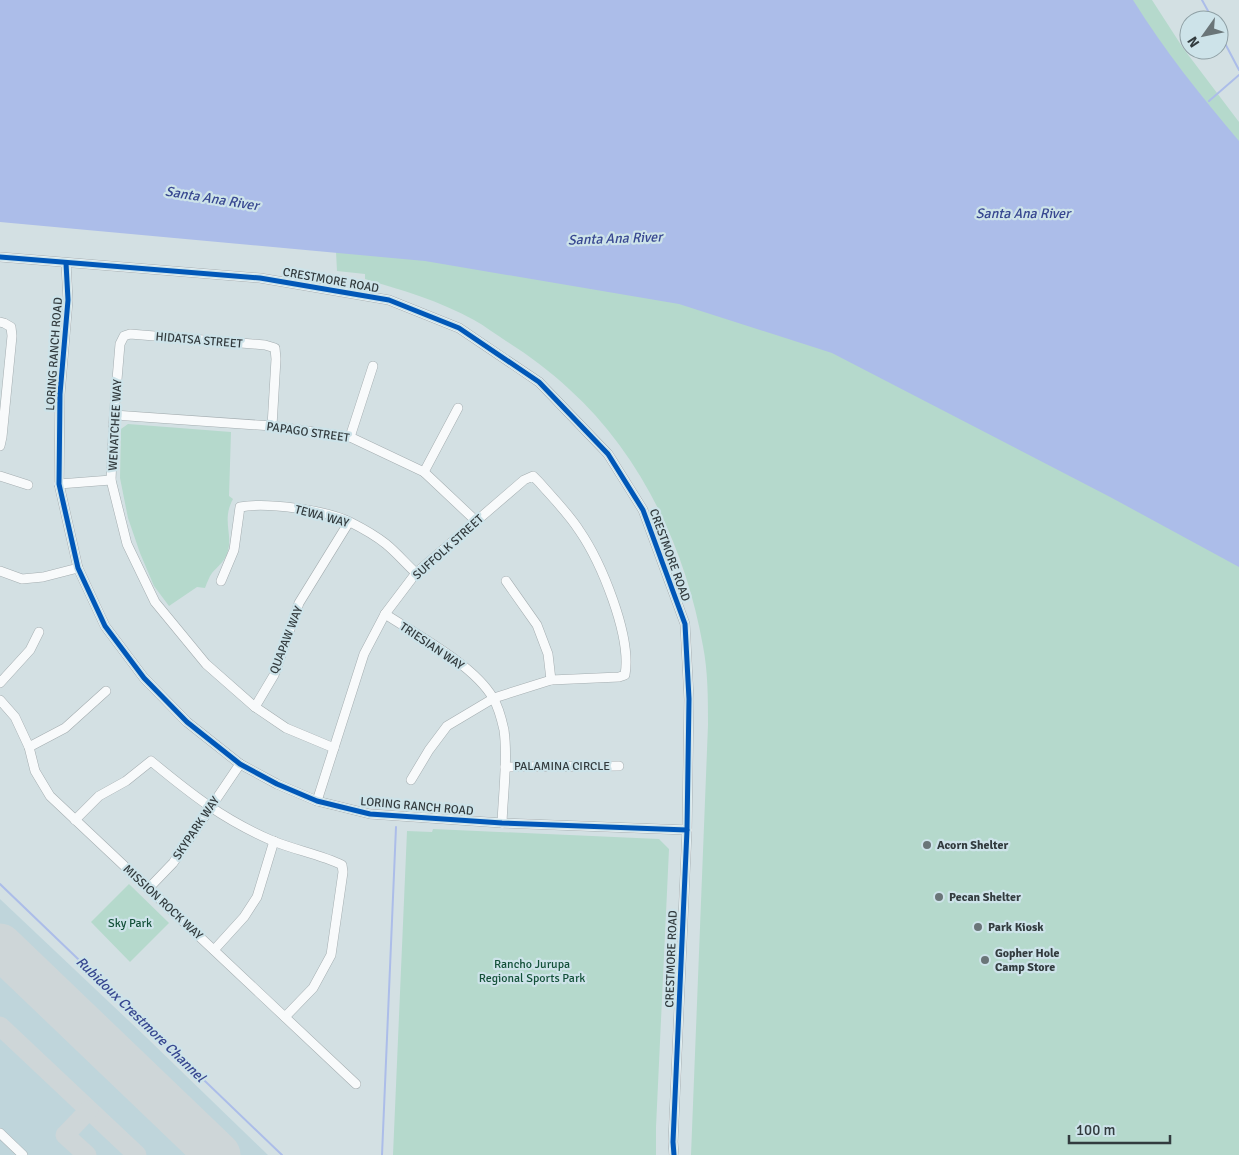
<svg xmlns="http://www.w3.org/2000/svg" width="1239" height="1155" font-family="Signika,sans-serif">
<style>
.built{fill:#bfd5db}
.green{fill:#b5d9cc}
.water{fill:#acbde9}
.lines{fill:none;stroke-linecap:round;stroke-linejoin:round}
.stream{stroke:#acbde9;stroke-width:2}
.taxiway{stroke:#ced6d8;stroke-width:19}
.runway{stroke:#ced6d8;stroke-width:45}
.minor-casing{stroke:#a4adb0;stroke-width:10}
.minor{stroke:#f8fafb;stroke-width:9}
.cycleway-casing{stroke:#cde3e9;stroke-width:8}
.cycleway{stroke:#0057b8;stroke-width:5}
.poi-dot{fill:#6a7578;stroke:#cde3e9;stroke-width:2}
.labels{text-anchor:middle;stroke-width:4.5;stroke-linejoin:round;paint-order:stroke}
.street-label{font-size:12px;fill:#323b3e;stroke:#cde3e9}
.poi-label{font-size:12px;font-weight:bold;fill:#323b3e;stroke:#cde3e9;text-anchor:start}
.park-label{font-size:12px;fill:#135039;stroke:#cde3e9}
.water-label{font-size:14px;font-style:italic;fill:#374790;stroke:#cde3e9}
</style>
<rect width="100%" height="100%" fill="#d3e0e3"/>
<polygon class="built" points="0,899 146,1037 268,1155 0,1155"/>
<g class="green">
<path d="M323 0H1152L1183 48 1239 122V1155H691L708 725C708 698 708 672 703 646 686 550 642 455 569 389 550 371 528 355 506 341 495 334 485 326 474 320 440 301 402 290 365 279V274L337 271Z"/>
<path d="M128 424 231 432 229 496 233 499C221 521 234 535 227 554 224 562 217 567 212 573 209 577 207 583 205 588L197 587 169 606 154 586 140 553 128 518 120 478 121 429Z"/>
<polygon points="433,829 659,839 669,849 656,1127 656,1155 393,1155 407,831 432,832"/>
<polygon points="129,884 169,923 130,962 91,922"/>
</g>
<path class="water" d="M0 0H1133C1164 50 1201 96 1239 141V567L1112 498 832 353 679 304 425 261 0 222Z"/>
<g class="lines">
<g class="stream">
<polyline points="1202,0 1213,20"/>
<polyline points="1219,32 1239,70"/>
<polyline points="1209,101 1239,75"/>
<polyline points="0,884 282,1155"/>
<polyline points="382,1155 396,827"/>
</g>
<g class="taxiway">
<polyline points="0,1026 137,1155"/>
<polyline points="87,1155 65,1135 89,1110"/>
</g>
<polyline class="runway" points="0,946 218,1155"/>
<defs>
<g id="minor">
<polyline points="0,257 260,278 389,300 459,328 539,382 608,454 643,510 685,624 689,699 687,830 673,1142 674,1155"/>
<polyline points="66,263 68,300 60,394 59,484 78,568 105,626 144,678 187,722 240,764 277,784 317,801 370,814 502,823 687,830"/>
<polyline points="0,322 4,323 11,327 12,336 2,437 0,446"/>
<polyline points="114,415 272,426 350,437 424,472 476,521"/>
<polyline points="272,426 276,359 275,348 265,345 130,334 124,336 120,344 114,415 111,480 127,544 155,602 206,664 255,707 286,728 334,748"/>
<polyline points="350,437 373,366"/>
<polyline points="424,472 458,408"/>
<polyline points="0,476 28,485"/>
<polyline points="59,484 111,480"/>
<polyline points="0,571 22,579 43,577 78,568"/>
<path d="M221 581 234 550 240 507C267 502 325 510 350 522 362 528 376 536 386 544 397 553 406 564 416 573"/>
<polyline points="506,581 537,625 548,654 551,680"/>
<path d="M385 614C417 635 474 665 493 698 498 706 502 721 504 730 508 758 503 795 502 823"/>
<polyline points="0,683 30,650 39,632"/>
<polyline points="0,700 15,717 29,747 35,771 50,796 356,1084"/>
<polyline points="255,707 274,675 299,603 349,522"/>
<polyline points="29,747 65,728 106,691"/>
<polyline points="505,767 619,766"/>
<path d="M317 801 364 654 385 614 416 573 524 480 533 476 539 482C552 497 568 513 579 530 601 562 632 636 625 675L619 677 551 680 494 698 447 726 429 750 411 780"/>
<path d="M75 820 99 796 126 781 151 761C192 795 224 820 273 841 295 850 322 855 342 865L343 872 331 955 313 988 285 1017"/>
<polyline points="148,889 173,863 240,764"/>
<polyline points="214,950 244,917 257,897 274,841"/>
<polyline points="0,1133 23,1155"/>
</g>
</defs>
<use href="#minor" class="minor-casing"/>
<use href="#minor" class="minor"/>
<defs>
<g id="cycleway">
<polyline points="0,257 260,278 389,300 459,328 539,382 608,454 643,510 685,624 689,699 687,830 673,1142 674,1155"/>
<polyline points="66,263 68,300 60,394 59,484 78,568 105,626 144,678 187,722 240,764 277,784 317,801 370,814 502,823 687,830"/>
</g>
</defs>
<use href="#cycleway" class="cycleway-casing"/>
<use href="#cycleway" class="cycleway"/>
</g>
<g class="poi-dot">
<circle cx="927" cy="845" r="5"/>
<circle cx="939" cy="897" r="5"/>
<circle cx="978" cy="927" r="5"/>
<circle cx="985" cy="960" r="5"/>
</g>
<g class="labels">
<g class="street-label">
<text transform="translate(331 280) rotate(10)" y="4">CRESTMORE ROAD</text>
<text transform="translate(199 340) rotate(5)" y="4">HIDATSA STREET</text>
<text transform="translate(54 354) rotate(-86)" y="4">LORING RANCH ROAD</text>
<text transform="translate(115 425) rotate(-87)" y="4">WENATCHEE WAY</text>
<text transform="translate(308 432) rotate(8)" y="4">PAPAGO STREET</text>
<text transform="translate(322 516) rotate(15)" y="4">TEWA WAY</text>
<text transform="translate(448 547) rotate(-42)" y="4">SUFFOLK STREET</text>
<text transform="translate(670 555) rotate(70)" y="4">CRESTMORE ROAD</text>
<text transform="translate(286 640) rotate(-69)" y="4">QUAPAW WAY</text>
<text transform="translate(432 646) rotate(34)" y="4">TRIESIAN WAY</text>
<text x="562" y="770">PALAMINA CIRCLE</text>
<text transform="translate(417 806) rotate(5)" y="4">LORING RANCH ROAD</text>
<text transform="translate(196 828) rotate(-56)" y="4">SKYPARK WAY</text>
<text transform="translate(163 902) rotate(43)" y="4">MISSION ROCK WAY</text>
<text transform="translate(671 959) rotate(-88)" y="4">CRESTMORE ROAD</text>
</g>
<g class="poi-label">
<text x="937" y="849">Acorn Shelter</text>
<text x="949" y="901">Pecan Shelter</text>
<text x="988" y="931">Park Kiosk</text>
<text x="995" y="957">Gopher Hole<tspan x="995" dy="14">Camp Store</tspan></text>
</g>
<g class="park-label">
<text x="130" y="927">Sky Park</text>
<text x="532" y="968">Rancho Jurupa<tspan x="532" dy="14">Regional Sports Park</tspan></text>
</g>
<g class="water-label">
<text transform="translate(212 198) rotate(9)" y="5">Santa Ana River</text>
<text x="1023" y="218">Santa Ana River</text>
<text transform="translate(615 238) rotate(-2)" y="5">Santa Ana River</text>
<text transform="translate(141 1019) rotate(44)" y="5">Rubidoux Crestmore Channel</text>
</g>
</g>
<g transform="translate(1204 35) rotate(237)"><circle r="24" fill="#cde3e9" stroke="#8fa0a5"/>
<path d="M0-4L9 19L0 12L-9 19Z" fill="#6a7578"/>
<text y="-8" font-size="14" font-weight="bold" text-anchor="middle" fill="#323b3e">N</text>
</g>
<path d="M1069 1135v8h101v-8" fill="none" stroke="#323b3e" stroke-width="2.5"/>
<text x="1076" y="1135" font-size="15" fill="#323b3e" stroke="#cde3e9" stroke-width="4" paint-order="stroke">100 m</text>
</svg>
